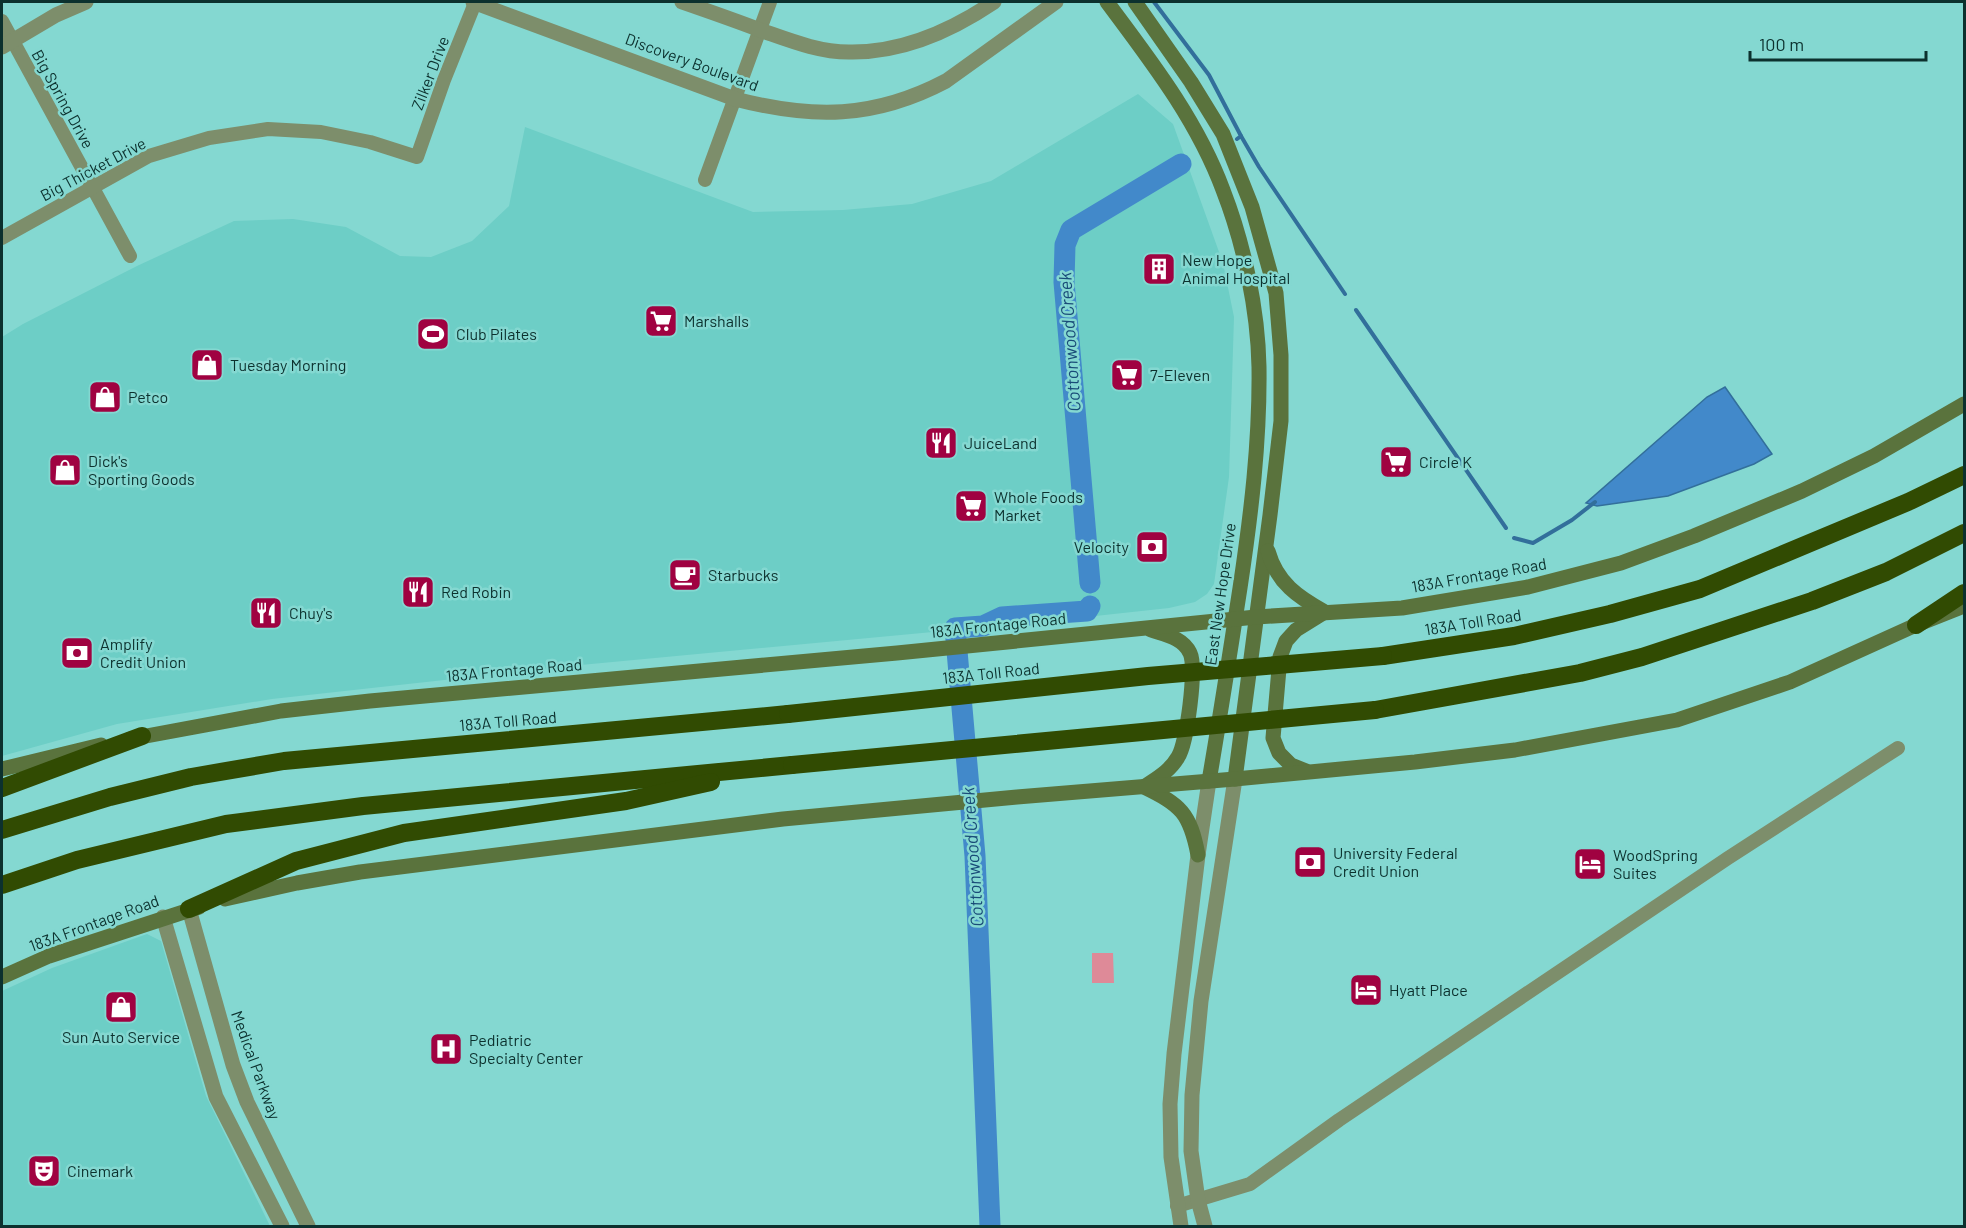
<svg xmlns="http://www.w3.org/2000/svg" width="1966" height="1228" font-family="Barlow,sans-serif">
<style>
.built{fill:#6dcec6}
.green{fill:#de8a98}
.water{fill:#4289ca;stroke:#326f9b;stroke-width:1.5}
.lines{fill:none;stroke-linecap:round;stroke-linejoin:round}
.stream{stroke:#326f9b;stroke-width:4}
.river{stroke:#4289ca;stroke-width:21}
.minor{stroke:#7d8e6b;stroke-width:14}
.tertiary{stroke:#7d8e6b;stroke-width:15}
.secondary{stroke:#5a733d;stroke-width:15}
.motorway{stroke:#314b02;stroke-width:18}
.motorway-bridge{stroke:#314b02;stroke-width:18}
.labels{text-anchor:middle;stroke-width:5;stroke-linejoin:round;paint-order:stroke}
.street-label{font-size:16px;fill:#0c312e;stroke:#84d8d1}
.poi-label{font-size:16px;fill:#0c312e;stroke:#84d8d1;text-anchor:start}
.water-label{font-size:18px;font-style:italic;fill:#194b78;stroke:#84d8d1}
</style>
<rect width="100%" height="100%" fill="#84d8d1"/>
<g class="built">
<polygon points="1138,94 1173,124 1223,263 1234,317 1229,477 1214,584 1207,594 1195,602 1169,608 1040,622 570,666 272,699 117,724 2,756 2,337 23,324 137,266 234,221 293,219 346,227 400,256 431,257 472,241 509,206 525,127 753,212 843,210 912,204 991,181"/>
<polygon points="147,934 161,941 206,1096 270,1226 2,1226 2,991 52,968"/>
</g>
<polygon class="green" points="1092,953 1113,953 1114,983 1092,983"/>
<polygon class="water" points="1725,387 1772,454 1754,464 1668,496 1597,506 1586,503 1707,397"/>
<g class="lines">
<g class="stream">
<polyline points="1154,2 1209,75 1241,136 1237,139"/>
<polyline points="1241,136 1259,167 1345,294"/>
<polyline points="1356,310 1506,528"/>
<polyline points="1514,538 1533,543 1572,520 1595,502"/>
</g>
<g class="river">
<polyline points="1090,583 1064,282 1065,245 1071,230 1181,164"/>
<polyline points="990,1226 975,856 955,628 983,626 1002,617 1087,611 1090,606"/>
</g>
<g class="minor">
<polyline points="2,21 130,256"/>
<polyline points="705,180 770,2"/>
<polyline points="2,238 149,156 209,138 268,129 321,132 370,142 417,157 444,80 475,3"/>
<polyline points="1177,1206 1250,1184 1339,1120 1728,858 1898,748"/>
</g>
<g class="tertiary">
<path d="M473 2 735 99C812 119 874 119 946 81L1056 2"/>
<path d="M682 2C708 11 734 20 760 30 789 40 818 52 849 52 901 53 951 31 994 2"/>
<polyline points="2,47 56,15 86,2"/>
<polyline points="189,909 233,1065 247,1102 308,1226"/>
<polyline points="163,917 216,1097 282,1226"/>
<polyline points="1181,1226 1171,1157 1170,1104 1174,1054 1198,855 1209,781"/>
<polyline points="1205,1226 1198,1200 1191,1151 1192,1095 1201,1001 1235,779"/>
</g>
<g class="secondary">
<path d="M1107 2C1151 61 1197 120 1223 190 1244 244 1258 310 1259 367 1260 441 1251 515 1240 588 1230 653 1220 717 1209 781"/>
<polyline points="1135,2 1191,82 1223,134 1252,207 1276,293 1281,355 1281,421 1270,515 1235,779"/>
<path d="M1268 551C1277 583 1298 597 1325 612L1296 630 1286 641 1280 657 1273 738 1279 753 1291 765 1306 771"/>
<path d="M1151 630C1166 635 1183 638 1190 653 1197 667 1187 743 1178 757 1170 771 1157 778 1144 787 1181 805 1190 813 1198 855"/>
<polyline points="130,739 281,711 370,701 897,653 1256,617 1402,608 1528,587 1621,563 1694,536 1802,491 1874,456 1964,404"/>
<polyline points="2,769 101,745"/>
<polyline points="225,899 297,883 360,872 783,819 1017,797 1235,779 1415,762 1515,750 1677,720 1790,682 1916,625 1964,606"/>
<polyline points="2,977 49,956 199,907"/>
</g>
<g class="motorway">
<polyline points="1916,625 1964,593"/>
<polyline points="1383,656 1514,636 1610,614 1700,589 1908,502 1964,475"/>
<polyline points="1375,710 1580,673 1642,657 1812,601 1886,572 1964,533"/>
<polyline points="2,788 142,736"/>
<polyline points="2,830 110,797 191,777 284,761 788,714"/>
<polyline points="2,885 77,860 226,824 363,806 792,765"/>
<polyline points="189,909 296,861 404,833 626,801 711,782"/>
</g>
<g class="motorway-bridge">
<polyline points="788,714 1148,676 1383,656"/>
<polyline points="792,765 1375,710"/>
</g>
</g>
<defs>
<symbol id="building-square" viewBox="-11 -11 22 22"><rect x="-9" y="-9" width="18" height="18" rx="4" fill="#a00241" stroke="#84d8d1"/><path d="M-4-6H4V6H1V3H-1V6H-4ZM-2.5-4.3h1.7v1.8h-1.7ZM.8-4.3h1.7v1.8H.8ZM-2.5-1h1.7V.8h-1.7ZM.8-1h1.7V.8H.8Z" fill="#fff"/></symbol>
<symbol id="supermarket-square" viewBox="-11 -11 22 22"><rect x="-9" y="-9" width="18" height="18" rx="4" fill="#a00241" stroke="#84d8d1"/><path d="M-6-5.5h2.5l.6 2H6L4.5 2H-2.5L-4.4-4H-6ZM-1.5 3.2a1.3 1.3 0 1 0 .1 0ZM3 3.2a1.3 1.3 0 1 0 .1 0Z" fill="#fff"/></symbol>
<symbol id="stadium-square" viewBox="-11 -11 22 22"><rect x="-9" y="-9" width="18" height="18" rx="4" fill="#a00241" stroke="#84d8d1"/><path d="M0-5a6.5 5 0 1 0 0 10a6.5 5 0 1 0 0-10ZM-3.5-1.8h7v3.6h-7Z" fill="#fff"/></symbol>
<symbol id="shop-square" viewBox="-11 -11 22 22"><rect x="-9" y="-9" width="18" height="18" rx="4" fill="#a00241" stroke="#84d8d1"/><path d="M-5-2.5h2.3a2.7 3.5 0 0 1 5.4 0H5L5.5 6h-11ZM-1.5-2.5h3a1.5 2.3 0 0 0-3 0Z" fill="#fff"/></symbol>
<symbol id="restaurant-square" viewBox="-11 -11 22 22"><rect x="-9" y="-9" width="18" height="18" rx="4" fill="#a00241" stroke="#84d8d1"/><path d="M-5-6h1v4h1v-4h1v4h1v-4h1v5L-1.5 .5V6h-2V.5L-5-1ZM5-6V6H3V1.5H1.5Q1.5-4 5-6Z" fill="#fff"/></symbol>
<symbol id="bank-square" viewBox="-11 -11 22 22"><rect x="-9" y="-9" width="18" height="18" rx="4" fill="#a00241" stroke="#84d8d1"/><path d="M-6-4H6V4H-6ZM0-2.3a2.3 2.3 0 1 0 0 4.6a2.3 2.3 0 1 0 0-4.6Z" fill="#fff"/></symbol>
<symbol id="cafe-square" viewBox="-11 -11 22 22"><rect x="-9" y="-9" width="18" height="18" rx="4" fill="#a00241" stroke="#84d8d1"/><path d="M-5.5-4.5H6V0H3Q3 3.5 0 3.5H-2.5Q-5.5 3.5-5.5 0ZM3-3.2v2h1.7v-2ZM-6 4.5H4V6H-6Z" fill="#fff"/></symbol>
<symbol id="hotel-square" viewBox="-11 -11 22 22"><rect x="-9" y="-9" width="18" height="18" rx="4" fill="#a00241" stroke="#84d8d1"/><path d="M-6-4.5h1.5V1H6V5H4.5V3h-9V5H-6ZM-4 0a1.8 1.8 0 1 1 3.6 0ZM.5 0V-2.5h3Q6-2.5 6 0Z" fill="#fff"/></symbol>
<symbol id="hospital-square" viewBox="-11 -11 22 22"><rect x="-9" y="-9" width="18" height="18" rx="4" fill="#a00241" stroke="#84d8d1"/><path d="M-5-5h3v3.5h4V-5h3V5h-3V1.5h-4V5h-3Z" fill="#fff"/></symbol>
<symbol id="theatre-square" viewBox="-11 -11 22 22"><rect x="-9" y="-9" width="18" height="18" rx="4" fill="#a00241" stroke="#84d8d1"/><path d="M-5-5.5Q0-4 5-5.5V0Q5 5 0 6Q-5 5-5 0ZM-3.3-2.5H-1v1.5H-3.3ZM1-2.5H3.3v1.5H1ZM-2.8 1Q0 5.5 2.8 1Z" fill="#fff"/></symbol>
</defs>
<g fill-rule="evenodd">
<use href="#building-square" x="1140" y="250" width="38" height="38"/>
<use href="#supermarket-square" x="642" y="302" width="38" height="38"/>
<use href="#stadium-square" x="414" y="315" width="38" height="38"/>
<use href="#shop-square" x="188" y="346" width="38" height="38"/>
<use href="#supermarket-square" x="1108" y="356" width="38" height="38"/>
<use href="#shop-square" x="86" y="378" width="38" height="38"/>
<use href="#restaurant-square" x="922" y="424" width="38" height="38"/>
<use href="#supermarket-square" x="1377" y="443" width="38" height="38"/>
<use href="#shop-square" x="46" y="451" width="38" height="38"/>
<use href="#supermarket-square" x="952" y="487" width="38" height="38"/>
<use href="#bank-square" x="1133" y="528" width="38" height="38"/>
<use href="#cafe-square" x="666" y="556" width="38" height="38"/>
<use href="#restaurant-square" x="399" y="573" width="38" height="38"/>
<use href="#restaurant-square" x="247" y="594" width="38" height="38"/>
<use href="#bank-square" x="58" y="634" width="38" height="38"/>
<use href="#bank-square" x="1291" y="843" width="38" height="38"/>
<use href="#hotel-square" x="1571" y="845" width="38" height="38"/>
<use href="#hotel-square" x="1347" y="971" width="38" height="38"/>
<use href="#shop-square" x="102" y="988" width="38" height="38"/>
<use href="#hospital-square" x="427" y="1030" width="38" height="38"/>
<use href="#theatre-square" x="25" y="1152" width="38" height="38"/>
</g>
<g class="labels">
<g class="street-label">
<text transform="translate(692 62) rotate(20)" y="6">Discovery Boulevard</text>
<text transform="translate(430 73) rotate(-69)" y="6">Zilker Drive</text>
<text transform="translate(63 99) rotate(61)" y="6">Big Spring Drive</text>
<text transform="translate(93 169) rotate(-28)" y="6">Big Thicket Drive</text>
<text transform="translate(1479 575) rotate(-10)" y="6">183A Frontage Road</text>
<text transform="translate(1220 594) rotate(-82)" y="6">East New Hope Drive</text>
<text transform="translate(1473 622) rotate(-9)" y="6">183A Toll Road</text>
<text transform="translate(998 625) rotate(-6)" y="6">183A Frontage Road</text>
<text transform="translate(514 670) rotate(-5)" y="6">183A Frontage Road</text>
<text transform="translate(991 673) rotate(-6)" y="6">183A Toll Road</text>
<text transform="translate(508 721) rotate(-5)" y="6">183A Toll Road</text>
<text transform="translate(94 923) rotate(-20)" y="6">183A Frontage Road</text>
<text transform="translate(256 1065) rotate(70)" y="6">Medical Parkway</text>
</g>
<g class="poi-label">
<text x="1182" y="266">New Hope<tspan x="1182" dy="18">Animal Hospital</tspan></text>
<text x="684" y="327">Marshalls</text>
<text x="456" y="340">Club Pilates</text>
<text x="230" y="371">Tuesday Morning</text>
<text x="1150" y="381">7-Eleven</text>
<text x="128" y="403">Petco</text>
<text x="964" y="449">JuiceLand</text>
<text x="88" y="467">Dick's<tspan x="88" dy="18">Sporting Goods</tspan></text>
<text x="1419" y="468">Circle K</text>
<text x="994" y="503">Whole Foods<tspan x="994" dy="18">Market</tspan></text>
<text x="1129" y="553" text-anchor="end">Velocity</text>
<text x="708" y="581">Starbucks</text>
<text x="441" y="598">Red Robin</text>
<text x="289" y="619">Chuy's</text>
<text x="100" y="650">Amplify<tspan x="100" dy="18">Credit Union</tspan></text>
<text x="1333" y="859">University Federal<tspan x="1333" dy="18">Credit Union</tspan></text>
<text x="1613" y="861">WoodSpring<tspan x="1613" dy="18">Suites</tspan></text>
<text x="1389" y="996">Hyatt Place</text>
<text x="121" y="1043" text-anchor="middle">Sun Auto Service</text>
<text x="469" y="1046">Pediatric<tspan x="469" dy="18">Specialty Center</tspan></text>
<text x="67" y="1177">Cinemark</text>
</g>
<g class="water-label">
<text transform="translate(1070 342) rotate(-94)" y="6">Cottonwood Creek</text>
<text transform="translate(973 857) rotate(-94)" y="6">Cottonwood Creek</text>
</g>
</g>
<rect width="1966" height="1228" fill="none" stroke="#0c312e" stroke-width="6"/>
<path d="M1750 51v9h176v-9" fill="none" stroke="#0c312e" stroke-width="3"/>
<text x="1759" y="51" font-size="18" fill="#0c312e" stroke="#84d8d1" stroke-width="4.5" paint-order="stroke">100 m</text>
</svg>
